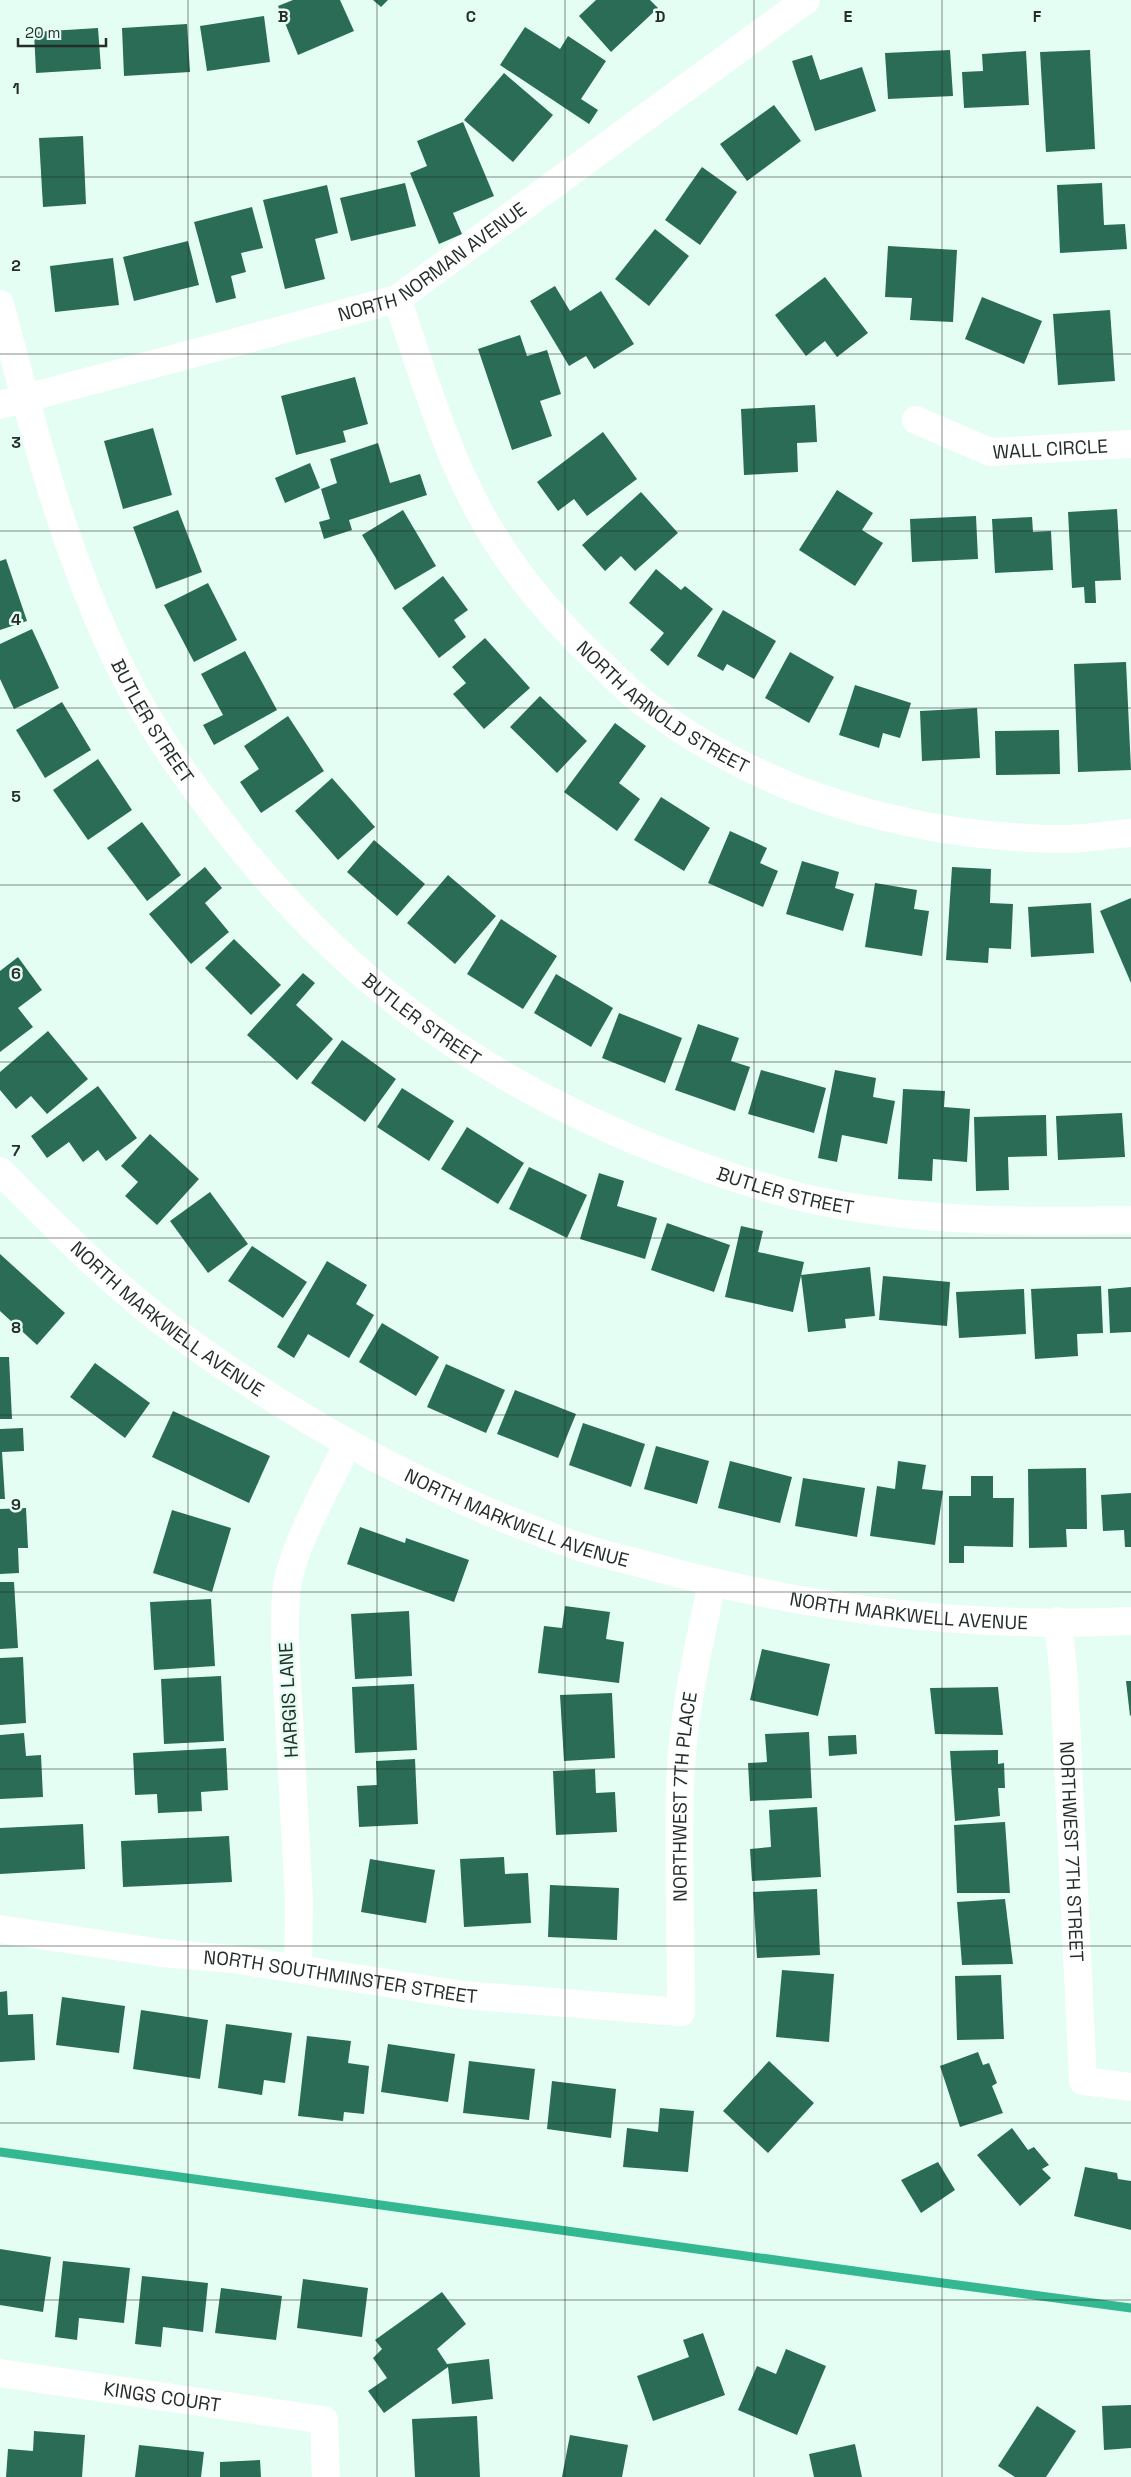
<svg xmlns="http://www.w3.org/2000/svg" width="1131" height="2477" font-family="'Space Grotesk',sans-serif">
<style>
.lines{fill:none;stroke-linecap:round;stroke-linejoin:round}
.stream{stroke:#34b891;stroke-width:9}
.building{fill:#2a6c56}
.street{stroke:#fff;stroke-width:28}
.grid{fill:none;stroke:#252e2a;stroke-width:1;stroke-opacity:0.55}
.labels{text-anchor:middle;stroke-width:5;stroke-linejoin:round;paint-order:stroke}
.street-label{font-size:19px;fill:#252e2a;stroke:#e5fef3}
.grid-label{font-size:16px;text-anchor:middle;font-weight:bold;fill:#252e2a;stroke:#e5fef3;stroke-width:5;stroke-linejoin:round;paint-order:stroke}
</style>
<rect width="100%" height="100%" fill="#e5fef3"/>
<g class="lines">
<polyline class="stream" points="0,2152 890,2276 1131,2308"/>
</g>
<g class="building">
<polygon points="293,0 340,0 354,31 298,55 278,6"/>
<polygon points="373,0 388,0 381,7"/>
<polygon points="596,0 650,0 658,8 611,52 579,16"/>
<polygon points="264,16 270,62 207,71 200,26"/>
<polygon points="187,24 190,72 124,76 122,28"/>
<polygon points="525,27 560,49 568,36 606,61 581,99 598,110 589,124 500,65"/>
<polygon points="98,28 101,69 36,73 34,32"/>
<polygon points="950,50 953,96 888,99 885,53"/>
<polygon points="1090,50 1095,149 1046,152 1040,52"/>
<polygon points="1026,51 1029,105 964,108 962,72 983,71 982,54"/>
<polygon points="812,55 820,80 862,67 876,111 815,131 792,61"/>
<polygon points="504,73 553,115 513,162 464,120"/>
<polygon points="774,105 801,141 747,181 720,144"/>
<polygon points="463,122 494,196 453,213 462,234 439,244 410,173 427,166 417,141"/>
<polygon points="83,136 86,204 43,207 39,138"/>
<polygon points="702,167 737,192 700,245 665,220"/>
<polygon points="405,183 416,226 351,241 340,198"/>
<polygon points="1102,183 1104,225 1125,224 1127,249 1060,253 1057,185"/>
<polygon points="327,185 338,233 315,239 325,279 285,289 263,200"/>
<polygon points="252,207 263,248 241,253 246,272 231,276 236,298 216,303 194,222"/>
<polygon points="655,229 689,256 649,306 615,279"/>
<polygon points="188,241 199,285 134,301 123,257"/>
<polygon points="888,246 957,250 953,322 910,320 912,298 885,297"/>
<polygon points="113,258 119,305 55,312 50,266"/>
<polygon points="825,277 868,333 837,357 825,341 806,356 775,315"/>
<polygon points="555,286 570,311 601,291 634,344 594,369 586,356 569,366 530,301"/>
<polygon points="982,297 1042,321 1024,364 965,339"/>
<polygon points="1110,310 1115,381 1058,385 1053,314"/>
<polygon points="520,335 527,356 547,350 561,394 540,401 552,436 512,450 478,349"/>
<polygon points="355,377 368,424 343,431 346,442 296,455 281,396"/>
<polygon points="815,405 817,442 797,443 798,472 744,475 741,409"/>
<polygon points="153,428 172,495 123,509 104,441"/>
<polygon points="603,432 637,479 587,516 574,499 558,511 537,482"/>
<polygon points="378,443 390,483 420,474 427,495 349,520 352,530 324,539 319,522 330,519 321,489 337,483 330,459"/>
<polygon points="310,463 320,488 285,503 275,478"/>
<polygon points="837,490 873,513 862,530 883,543 855,586 799,550"/>
<polygon points="641,492 678,533 635,571 621,556 605,571 582,545"/>
<polygon points="1117,509 1121,580 1095,581 1096,603 1085,603 1084,587 1072,588 1068,512"/>
<polygon points="178,510 202,572 156,589 133,527"/>
<polygon points="403,510 436,566 395,590 362,535"/>
<polygon points="976,516 978,559 912,562 910,519"/>
<polygon points="1032,517 1033,532 1051,531 1053,570 995,573 992,519"/>
<polygon points="6,559 27,621 0,630 0,561"/>
<polygon points="656,569 681,590 685,586 713,609 668,666 650,650 664,633 629,603"/>
<polygon points="443,576 468,610 454,620 466,637 439,658 402,608"/>
<polygon points="208,583 237,640 194,662 164,605"/>
<polygon points="723,610 776,641 754,679 727,664 723,671 697,656"/>
<polygon points="32,629 59,688 14,709 0,679 0,644"/>
<polygon points="485,638 530,688 484,729 453,694 466,683 452,667"/>
<polygon points="245,651 277,710 214,745 203,725 223,715 201,674"/>
<polygon points="790,652 834,677 809,723 765,698"/>
<polygon points="1126,662 1131,770 1078,772 1074,664"/>
<polygon points="855,685 911,703 900,738 883,733 879,748 839,735"/>
<polygon points="540,696 587,741 557,773 510,727"/>
<polygon points="62,702 91,750 45,778 16,730"/>
<polygon points="977,708 980,758 922,761 920,711"/>
<polygon points="288,716 324,771 261,813 240,782 259,769 244,746"/>
<polygon points="615,723 646,746 619,783 640,799 617,831 564,792"/>
<polygon points="1059,730 1060,774 996,775 995,731"/>
<polygon points="98,759 132,810 88,840 53,790"/>
<polygon points="332,778 375,827 338,860 295,811"/>
<polygon points="661,797 710,828 684,871 634,840"/>
<polygon points="142,822 181,875 147,901 107,848"/>
<polygon points="730,831 767,848 760,863 778,871 763,907 708,883"/>
<polygon points="374,840 425,884 397,916 347,872"/>
<polygon points="802,861 839,872 835,888 854,894 843,931 786,914"/>
<polygon points="205,867 222,888 205,903 229,932 191,964 149,914"/>
<polygon points="952,867 991,869 990,903 1013,904 1011,949 989,948 988,963 946,960"/>
<polygon points="448,875 496,916 455,964 407,923"/>
<polygon points="875,883 917,890 914,909 929,911 922,956 865,947"/>
<polygon points="1131,898 1131,983 1100,911"/>
<polygon points="1091,903 1094,953 1031,957 1028,907"/>
<polygon points="501,919 557,956 523,1009 467,974"/>
<polygon points="234,939 281,985 251,1015 205,968"/>
<polygon points="18,957 42,990 18,1008 33,1027 0,1052 0,971"/>
<polygon points="303,973 315,983 296,1005 333,1039 297,1080 247,1035"/>
<polygon points="556,974 613,1008 591,1047 534,1013"/>
<polygon points="619,1013 682,1038 665,1083 602,1058"/>
<polygon points="698,1024 739,1038 731,1061 750,1067 735,1111 675,1090"/>
<polygon points="48,1031 88,1079 47,1114 31,1096 16,1109 0,1090 0,1072"/>
<polygon points="342,1040 396,1079 365,1122 311,1083"/>
<polygon points="761,1070 826,1088 814,1133 748,1114"/>
<polygon points="835,1070 876,1078 873,1097 895,1101 887,1144 842,1135 837,1162 818,1158"/>
<polygon points="98,1086 137,1138 106,1161 98,1150 83,1162 69,1142 47,1158 31,1136"/>
<polygon points="402,1088 454,1121 429,1161 377,1127"/>
<polygon points="903,1089 945,1091 944,1107 970,1109 967,1162 933,1159 932,1181 898,1179"/>
<polygon points="1122,1113 1125,1157 1058,1160 1056,1116"/>
<polygon points="1046,1115 1047,1156 1008,1157 1009,1190 976,1191 974,1117"/>
<polygon points="467,1127 524,1163 498,1204 441,1169"/>
<polygon points="150,1134 199,1179 157,1225 125,1196 138,1182 121,1166"/>
<polygon points="529,1167 587,1195 567,1238 509,1209"/>
<polygon points="599,1173 624,1181 617,1206 657,1218 645,1259 580,1239"/>
<polygon points="210,1192 248,1244 208,1273 170,1221"/>
<polygon points="667,1223 730,1245 714,1292 651,1270"/>
<polygon points="741,1226 763,1231 758,1252 804,1262 793,1312 725,1297"/>
<polygon points="252,1246 307,1282 283,1318 228,1281"/>
<polygon points="0,1254 65,1313 37,1345 0,1311"/>
<polygon points="327,1261 367,1285 356,1304 374,1315 349,1358 308,1334 294,1358 277,1347"/>
<polygon points="870,1267 875,1316 845,1319 846,1328 808,1332 801,1275"/>
<polygon points="883,1276 950,1282 947,1326 879,1320"/>
<polygon points="1101,1286 1103,1333 1077,1334 1078,1356 1035,1359 1031,1289"/>
<polygon points="1131,1287 1131,1332 1110,1333 1108,1289"/>
<polygon points="1024,1289 1026,1334 959,1338 956,1292"/>
<polygon points="382,1323 439,1357 416,1396 359,1362"/>
<polygon points="0,1357 9,1357 12,1419 0,1419"/>
<polygon points="95,1363 150,1403 125,1438 70,1397"/>
<polygon points="446,1364 505,1390 486,1433 427,1407"/>
<polygon points="515,1390 576,1414 558,1458 497,1434"/>
<polygon points="173,1411 270,1456 249,1503 152,1457"/>
<polygon points="583,1423 645,1444 631,1487 569,1465"/>
<polygon points="23,1428 24,1451 2,1452 5,1499 0,1499 0,1429"/>
<polygon points="656,1446 709,1461 697,1504 644,1489"/>
<polygon points="730,1461 792,1477 780,1523 718,1508"/>
<polygon points="898,1461 926,1465 922,1489 943,1491 935,1545 870,1536 877,1486 895,1489"/>
<polygon points="1086,1468 1087,1529 1066,1529 1067,1547 1029,1548 1028,1469"/>
<polygon points="971,1476 993,1476 993,1498 1014,1498 1013,1547 964,1546 964,1563 949,1563 949,1496 971,1496"/>
<polygon points="803,1478 865,1488 857,1537 795,1526"/>
<polygon points="1131,1493 1131,1547 1125,1547 1124,1530 1103,1531 1101,1495"/>
<polygon points="26,1508 28,1548 18,1548 19,1573 0,1574 0,1509"/>
<polygon points="172,1510 231,1528 212,1592 153,1573"/>
<polygon points="360,1527 405,1543 406,1538 469,1560 454,1602 347,1564"/>
<polygon points="0,1582 14,1582 18,1648 0,1649"/>
<polygon points="211,1599 215,1666 154,1670 150,1602"/>
<polygon points="565,1606 610,1612 606,1639 624,1642 619,1683 538,1673 544,1626 562,1628"/>
<polygon points="409,1611 412,1676 355,1679 351,1614"/>
<polygon points="762,1649 830,1664 818,1716 750,1700"/>
<polygon points="23,1657 26,1723 0,1725 0,1658"/>
<polygon points="221,1676 224,1741 164,1744 161,1679"/>
<polygon points="1126,1681 1131,1681 1131,1715 1130,1716"/>
<polygon points="414,1684 417,1750 355,1753 352,1687"/>
<polygon points="998,1687 1003,1735 935,1734 930,1688"/>
<polygon points="612,1693 615,1758 564,1761 560,1695"/>
<polygon points="809,1732 812,1798 750,1801 748,1763 767,1762 765,1734"/>
<polygon points="24,1733 26,1756 41,1755 43,1797 0,1799 0,1735"/>
<polygon points="856,1735 857,1754 829,1756 828,1736"/>
<polygon points="226,1748 228,1790 201,1792 202,1811 158,1813 157,1794 135,1795 133,1753"/>
<polygon points="998,1750 998,1764 1004,1763 1005,1788 998,1788 1000,1816 955,1821 950,1751"/>
<polygon points="415,1759 418,1824 359,1827 357,1786 377,1785 376,1761"/>
<polygon points="595,1769 596,1793 615,1792 617,1832 556,1835 553,1771"/>
<polygon points="817,1807 821,1877 752,1881 750,1849 771,1847 769,1810"/>
<polygon points="1005,1822 1010,1893 957,1893 954,1825"/>
<polygon points="83,1824 85,1869 0,1874 0,1828"/>
<polygon points="229,1836 232,1882 123,1887 121,1841"/>
<polygon points="504,1857 505,1874 528,1873 531,1923 464,1927 460,1859"/>
<polygon points="370,1859 435,1870 426,1923 361,1912"/>
<polygon points="550,1885 619,1888 617,1940 548,1937"/>
<polygon points="817,1889 820,1955 757,1958 753,1892"/>
<polygon points="1005,1899 1013,1964 962,1965 957,1902"/>
<polygon points="782,1970 834,1974 829,2042 776,2037"/>
<polygon points="1001,1975 1004,2039 957,2040 955,1976"/>
<polygon points="7,1991 8,2015 33,2014 35,2060 0,2062 0,1992"/>
<polygon points="62,1997 125,2006 119,2053 56,2045"/>
<polygon points="141,2010 208,2020 200,2079 133,2069"/>
<polygon points="226,2024 292,2033 285,2083 264,2080 262,2095 218,2088"/>
<polygon points="307,2036 351,2041 348,2063 369,2066 364,2114 344,2112 343,2121 298,2116"/>
<polygon points="388,2044 455,2054 448,2102 381,2092"/>
<polygon points="978,2052 983,2065 989,2063 997,2083 992,2086 1003,2113 960,2127 940,2066"/>
<polygon points="469,2061 535,2069 529,2120 463,2113"/>
<polygon points="769,2061 814,2103 768,2153 723,2111"/>
<polygon points="552,2081 616,2089 611,2138 547,2129"/>
<polygon points="660,2108 694,2111 688,2172 623,2167 627,2128 658,2132"/>
<polygon points="1012,2128 1028,2150 1034,2147 1049,2165 1042,2169 1051,2178 1020,2206 977,2155"/>
<polygon points="938,2162 955,2190 921,2213 901,2180"/>
<polygon points="1085,2167 1117,2173 1118,2179 1131,2181 1131,2230 1074,2216"/>
<polygon points="0,2249 51,2257 43,2312 0,2305"/>
<polygon points="63,2261 130,2268 124,2323 79,2318 77,2340 55,2337"/>
<polygon points="142,2276 208,2283 203,2332 163,2327 161,2347 135,2344"/>
<polygon points="303,2279 368,2288 362,2337 297,2328"/>
<polygon points="221,2288 282,2296 276,2340 215,2333"/>
<polygon points="442,2292 466,2324 437,2349 447,2364 489,2359 493,2399 452,2404 448,2367 384,2413 368,2391 387,2378 373,2358 382,2349 375,2340"/>
<polygon points="703,2333 725,2395 653,2421 637,2376 689,2357 683,2340"/>
<polygon points="786,2349 826,2366 797,2435 738,2410 757,2366 776,2374"/>
<polygon points="1131,2405 1131,2448 1104,2450 1102,2406"/>
<polygon points="1037,2406 1076,2431 1046,2477 1015,2477 998,2466"/>
<polygon points="477,2416 480,2477 415,2477 412,2419"/>
<polygon points="34,2431 85,2435 82,2477 6,2477 8,2449 33,2451"/>
<polygon points="570,2435 628,2445 622,2477 562,2477"/>
<polygon points="855,2444 862,2477 814,2477 809,2454"/>
<polygon points="139,2445 204,2452 201,2477 135,2477"/>
<polygon points="260,2460 261,2477 220,2477 220,2462"/>
</g>
<g class="lines">
<g class="street">
<path id="s1" d="M397 299C424 376 446 456 488 527 518 578 556 622 599 662 613 675 625 688 640 700 759 793 906 836 1056 839 1081 840 1106 835 1131 833"/>
<path id="s2" d="M0 304C35 436 68 570 133 692 159 739 190 783 223 825 346 985 491 1087 679 1158 724 1175 771 1191 818 1201 921 1222 1026 1222 1131 1220"/>
<path id="s3" d="M0 405 397 299 806 0"/>
<path id="s4" d="M916 420 990 452 1131 444"/>
<path id="s5" d="M0 1171C56 1227 112 1285 177 1333 298 1422 434 1496 577 1546 600 1554 625 1559 650 1566 805 1609 970 1629 1131 1621"/>
<path id="s6" d="M1058 1621 1064 1678 1083 2081 1131 2087"/>
<path id="s7" d="M0 1929 162 1953 233 1959 463 1995 681 2012C681 1936 678 1860 680 1785 682 1717 698 1649 712 1583"/>
<path d="M298 1969 299 1901 285 1645C285 1621 284 1596 290 1572 303 1527 328 1485 348 1443"/>
<path id="s8" d="M0 2373 324 2420 326 2477"/>
</g>
</g>
<path class="grid" d="M188 0V2477M377 0V2477M565 0V2477M754 0V2477M942 0V2477M0 177H1131M0 354H1131M0 531H1131M0 708H1131M0 885H1131M0 1062H1131M0 1238H1131M0 1415H1131M0 1592H1131M0 1769H1131M0 1946H1131M0 2123H1131M0 2300H1131"/>
<g class="labels">
<g class="street-label">
<text dy="7" stroke="none"><textPath href="#s3" startOffset="459">NORTH NORMAN AVENUE</textPath></text>
<text dy="7" stroke="none"><textPath href="#s4" startOffset="141">WALL CIRCLE</textPath></text>
<text dy="7" stroke="none"><textPath href="#s1" startOffset="500">NORTH ARNOLD STREET</textPath></text>
<text dy="7" stroke="none"><textPath href="#s2" startOffset="446">BUTLER STREET</textPath></text>
<text dy="7" stroke="none"><textPath href="#s2" startOffset="851">BUTLER STREET</textPath></text>
<text dy="7" stroke="none"><textPath href="#s2" startOffset="1256">BUTLER STREET</textPath></text>
<text dy="7" stroke="none"><textPath href="#s5" startOffset="224">NORTH MARKWELL AVENUE</textPath></text>
<text dy="7" stroke="none"><textPath href="#s5" startOffset="629">NORTH MARKWELL AVENUE</textPath></text>
<text dy="7" stroke="none"><textPath href="#s5" startOffset="1034">NORTH MARKWELL AVENUE</textPath></text>
<text transform="translate(288 1700) rotate(-93)" y="7">HARGIS LANE</text>
<text dy="7" stroke="none"><textPath href="#s7" startOffset="902">NORTHWEST 7TH PLACE</textPath></text>
<text dy="7" stroke="none"><textPath href="#s6" startOffset="231">NORTHWEST 7TH STREET</textPath></text>
<text dy="7" stroke="none"><textPath href="#s7" startOffset="344">NORTH SOUTHMINSTER STREET</textPath></text>
<text dy="7" stroke="none"><textPath href="#s8" startOffset="164">KINGS COURT</textPath></text>
</g>
</g>
<g class="grid-label">
<text x="283" y="22">B</text>
<text x="471" y="22">C</text>
<text x="660" y="22">D</text>
<text x="848" y="22">E</text>
<text x="1037" y="22">F</text>
<text x="16" y="94">1</text>
<text x="16" y="271">2</text>
<text x="16" y="448">3</text>
<text x="16" y="625">4</text>
<text x="16" y="802">5</text>
<text x="16" y="979">6</text>
<text x="16" y="1156">7</text>
<text x="16" y="1333">8</text>
<text x="16" y="1510">9</text>
</g>
<path d="M18 38v8h88v-8" fill="none" stroke="#252e2a" stroke-width="2.5"/>
<text x="25" y="38" font-size="15" fill="#252e2a" stroke="#e5fef3" stroke-width="4" paint-order="stroke">20 m</text>
</svg>
